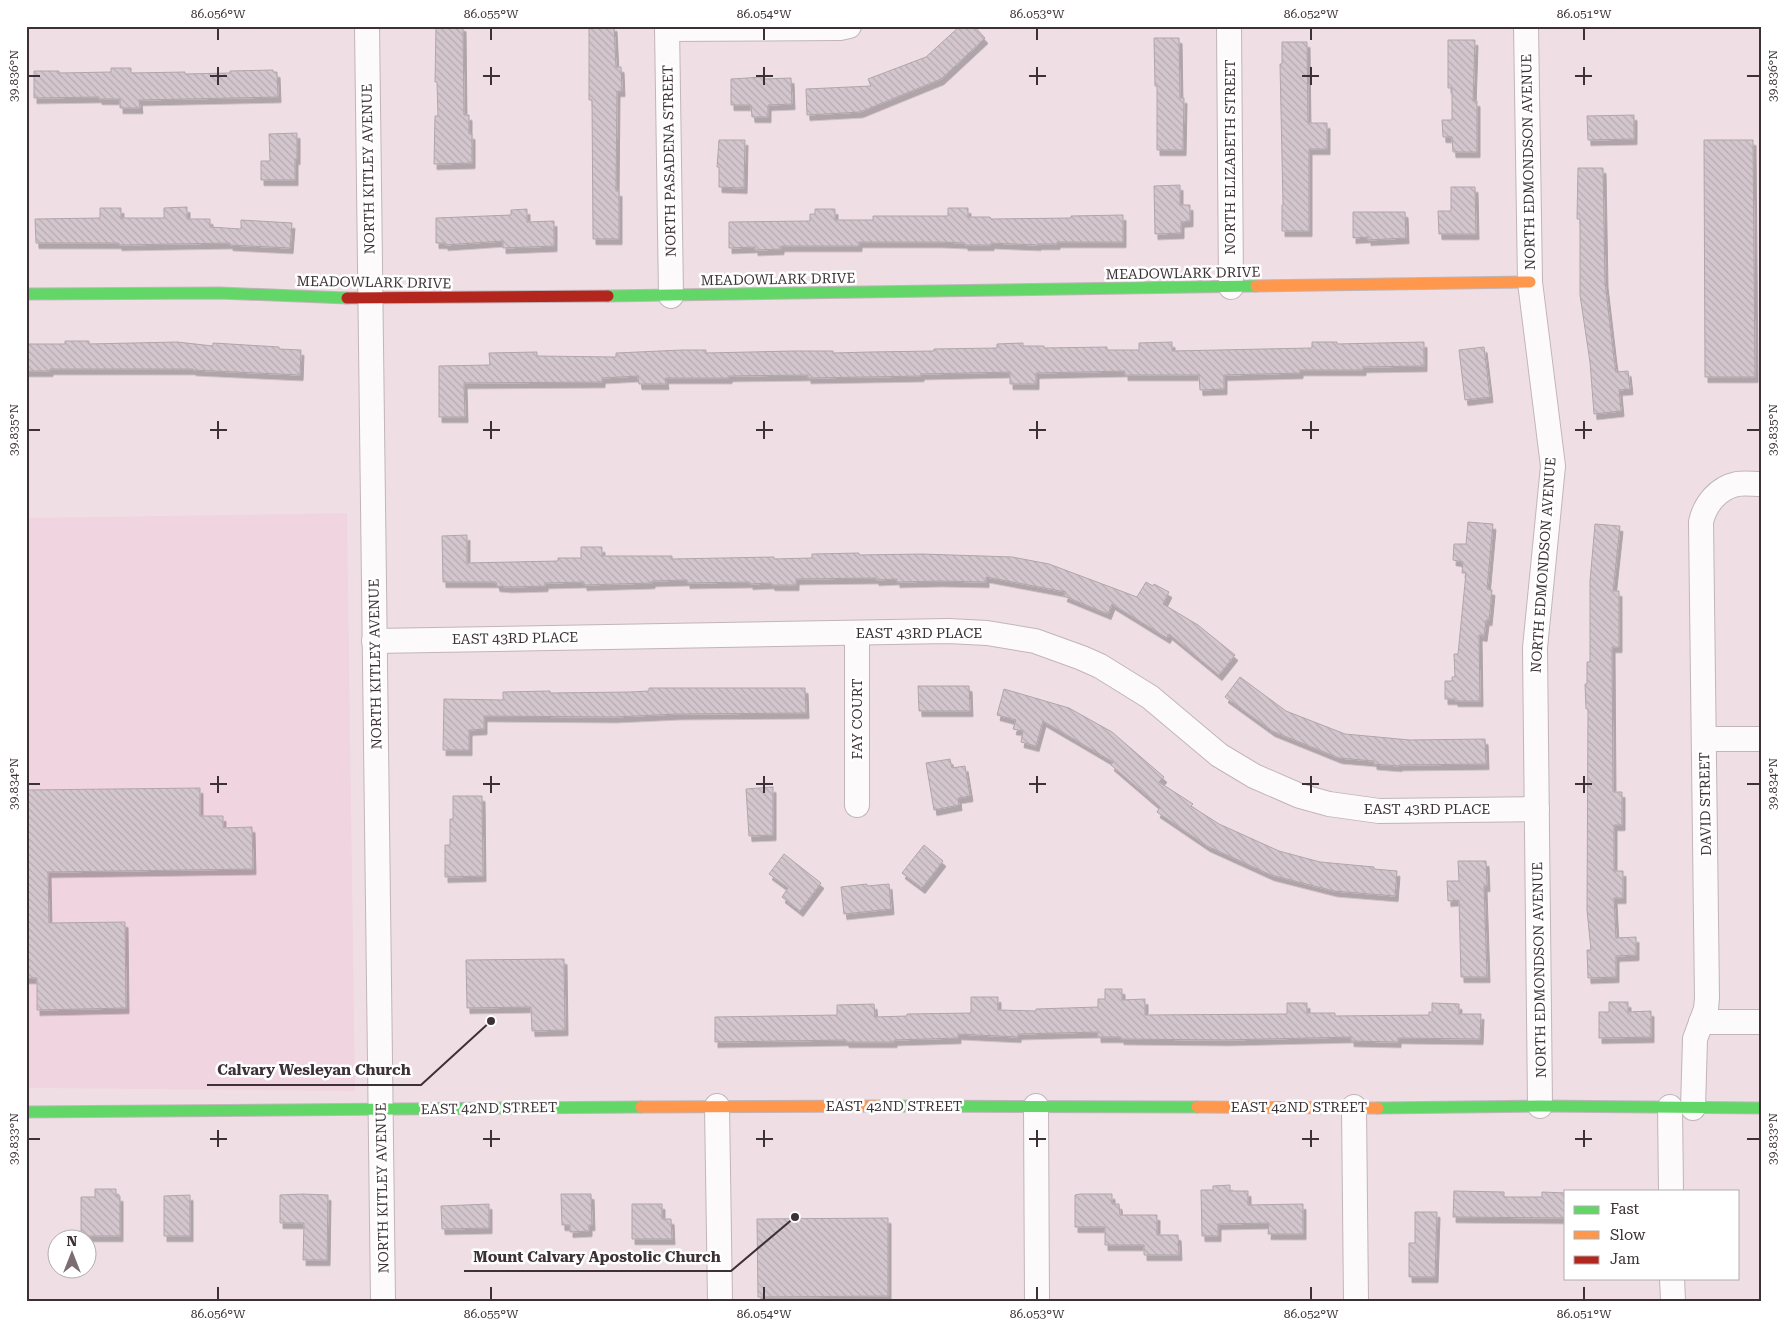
<svg xmlns="http://www.w3.org/2000/svg" width="1787" height="1327" font-family="'Roboto Serif',serif">
<style>
.built{fill:#f0d5e0}
.building{fill:url(#building-back-hatch);stroke:#b0a5ab;filter:url(#shadow)}
.lines{fill:none;stroke-linecap:round;stroke-linejoin:round}
.street-casing{stroke:#c1b5ba;stroke-width:26}
.fast-casing{stroke:#c1b5ba;stroke-width:13}
.slow-casing{stroke:#c1b5ba;stroke-width:13}
.jam-casing{stroke:#c1b5ba;stroke-width:13}
.street{stroke:#fdfafb;stroke-width:24}
.fast{stroke:#63d668;stroke-width:11}
.slow{stroke:#ff974d;stroke-width:11}
.jam{stroke:#b3261e;stroke-width:11}
.ticks{fill:none;stroke:#3c3136;stroke-width:2}
.labels{text-anchor:middle;stroke-width:5;stroke-linejoin:round;paint-order:stroke}
.street-label{font-size:14px;fill:#3c3136;stroke:#fff}
.leader{fill:none;stroke:#3c3136;stroke-width:2}
.callout-dot{fill:#3c3136;stroke:#fff;stroke-width:2}
.callout-label{font-size:15px;text-anchor:middle;font-weight:bold;fill:#3c3136;stroke:#fff;stroke-width:5;stroke-linejoin:round;paint-order:stroke}
.neatline{fill:none;stroke:#3c3136;stroke-width:2}
.ticks-label{font-size:12px;text-anchor:middle;fill:#3c3136}
</style>
<defs>
<pattern id="building-back-hatch" width="6" height="6" patternUnits="userSpaceOnUse" patternTransform="scale(1.25)"><rect width="6" height="6" fill="#d3c7cd"/><path d="M-1 5l2 2M0 0l6 6M5-1l2 2" fill="none" stroke="#b6abb1"/></pattern>
<filter id="shadow"><feDropShadow dx="3" dy="5.5" stdDeviation="0" flood-color="#0004"/></filter>
</defs>
<rect width="100%" height="100%" fill="#efdfe5"/>
<polygon class="built" points="347,513 355,1091 26,1088 26,518"/>
<g class="building">
<polygon points="436,26 463,26 464,115 469,115 469,134 472,134 472,163 434,164 435,116 438,116 437,82 435,82"/>
<polygon points="589,26 614,26 616,67 621,67 622,91 617,91 616,191 619,191 619,239 593,239 592,100 589,100"/>
<polygon points="960,26 974,26 985,38 941,79 860,112 807,115 806,89 871,86 868,79 926,57"/>
<polygon points="1154,38 1179,38 1180,98 1184,98 1183,150 1157,150 1157,86 1155,86"/>
<polygon points="1448,40 1475,40 1473,101 1477,101 1477,152 1453,152 1452,137 1443,137 1442,120 1452,120 1452,88 1448,88"/>
<polygon points="1282,42 1307,42 1308,123 1327,123 1327,149 1309,149 1309,231 1282,231 1282,205 1283,205 1280,64 1282,64"/>
<polygon points="111,68 131,68 131,73 185,72 185,74 230,73 230,71 273,70 273,72 277,72 278,97 139,100 140,108 120,108 120,99 99,99 99,97 34,98 34,71 59,71 59,73 111,72"/>
<polygon points="763,77 764,79 791,78 792,104 768,105 768,117 752,117 751,105 731,105 731,79"/>
<polygon points="1634,115 1634,139 1588,140 1587,116"/>
<polygon points="297,133 297,159 295,159 295,180 261,180 261,161 270,161 269,134"/>
<polygon points="719,140 745,140 744,188 719,187 719,167 717,167"/>
<polygon points="1704,140 1753,140 1755,377 1705,377"/>
<polygon points="1578,168 1603,168 1605,282 1614,359 1616,372 1628,371 1630,389 1619,390 1621,411 1594,414 1590,362 1580,295 1580,219 1577,219"/>
<polygon points="1180,185 1180,205 1190,205 1190,221 1181,222 1181,233 1155,234 1154,186"/>
<polygon points="1451,187 1475,187 1476,234 1439,234 1438,211 1451,211"/>
<polygon points="187,207 187,219 210,219 210,227 241,229 241,220 292,223 290,248 230,245 230,243 119,245 119,243 36,243 35,219 100,218 100,208 121,208 121,218 164,218 164,208"/>
<polygon points="948,208 968,208 968,217 990,217 991,219 1071,218 1071,216 1123,215 1123,242 1057,242 1057,244 1038,244 1038,245 991,243 991,245 965,245 965,243 940,242 859,242 859,246 781,246 781,249 755,250 755,247 729,248 729,222 810,221 810,214 815,214 815,209 835,209 835,220 873,220 873,216 948,216"/>
<polygon points="527,209 527,222 554,221 554,246 503,248 503,241 445,245 445,243 436,243 436,218 511,215 511,210"/>
<polygon points="1353,212 1405,212 1406,238 1368,240 1368,237 1353,238"/>
<polygon points="65,341 89,341 89,344 177,342 213,346 213,343 279,347 279,349 301,350 300,375 193,370 193,369 50,369 50,371 26,371 26,344 65,344"/>
<polygon points="1172,342 1172,351 1312,348 1312,342 1337,342 1337,344 1424,342 1424,366 1363,367 1363,370 1300,370 1300,373 1224,375 1224,389 1200,390 1199,375 1125,375 1125,371 1036,373 1036,384 1010,384 1010,372 921,374 921,376 808,378 808,375 729,376 729,378 665,378 666,384 639,384 638,376 602,378 602,382 464,383 465,417 439,417 439,366 490,365 489,353 537,352 537,356 616,357 616,353 682,350 706,350 706,353 794,351 833,351 833,353 870,352 934,351 934,349 997,348 997,344 1023,343 1023,346 1044,346 1044,348 1107,347 1107,350 1139,350 1139,343"/>
<polygon points="1484,347 1490,397 1465,400 1459,350"/>
<polygon points="1468,522 1493,524 1487,589 1492,590 1489,620 1486,620 1484,636 1479,635 1480,701 1455,701 1455,699 1445,699 1445,681 1452,681 1452,677 1455,677 1454,654 1458,654 1466,573 1462,573 1463,562 1453,560 1454,544 1466,544"/>
<polygon points="1595,524 1620,526 1613,591 1619,591 1619,647 1612,647 1613,792 1622,792 1622,825 1614,825 1614,871 1623,871 1623,898 1614,898 1616,938 1636,937 1636,955 1616,956 1616,977 1588,978 1587,950 1591,950 1587,910 1588,709 1586,709 1585,684 1587,684 1587,662 1590,662 1590,581"/>
<polygon points="467,535 467,563 558,561 558,558 581,558 581,547 602,547 602,556 672,556 672,559 774,557 774,559 812,558 812,554 859,553 859,555 922,554 1012,557 1049,564 1137,597 1146,582 1153,586 1154,584 1169,592 1163,604 1198,625 1235,655 1219,675 1169,634 1167,638 1112,604 1108,614 1064,596 1066,592 986,577 986,582 939,581 897,582 897,579 876,580 876,578 796,579 796,585 772,585 771,583 750,584 750,582 687,583 687,580 652,581 652,583 584,585 584,582 545,583 545,586 509,587 497,586 496,582 443,582 442,536"/>
<polygon points="1240,677 1286,711 1345,734 1410,740 1485,739 1486,764 1399,765 1399,766 1374,764 1374,761 1339,758 1272,731 1225,697"/>
<polygon points="918,686 969,686 970,711 919,711"/>
<polygon points="649,688 805,688 806,713 677,714 614,717 484,716 484,729 469,730 469,750 443,750 444,699 503,700 503,692 550,691 550,693 630,692 649,691"/>
<polygon points="1004,689 1069,708 1112,732 1164,777 1159,782 1193,804 1191,806 1219,824 1279,851 1320,862 1374,867 1374,869 1397,871 1395,896 1334,891 1271,875 1207,846 1157,812 1160,807 1111,765 1113,762 1043,721 1036,746 1021,742 1023,731 1013,729 1016,720 997,715"/>
<polygon points="950,759 952,768 965,766 970,796 958,798 959,805 934,810 926,763"/>
<polygon points="773,787 773,835 749,836 746,789"/>
<polygon points="200,788 200,816 223,816 223,828 252,827 253,869 48,872 49,923 125,922 126,1008 37,1010 37,978 26,978 26,790"/>
<polygon points="453,796 482,796 483,876 445,877 445,845 450,845 450,819 453,819"/>
<polygon points="924,845 943,861 922,888 902,873"/>
<polygon points="784,854 821,883 800,911 782,897 788,888 769,874"/>
<polygon points="1458,861 1486,861 1487,886 1484,886 1487,977 1461,977 1459,900 1448,901 1447,881 1459,881"/>
<polygon points="867,884 867,886 889,884 891,909 844,914 841,887"/>
<polygon points="564,959 565,1030 532,1031 531,1007 467,1008 466,960"/>
<polygon points="1105,989 1122,989 1122,1000 1145,999 1145,1015 1287,1014 1287,1003 1307,1003 1307,1013 1335,1013 1335,1016 1429,1015 1429,1012 1432,1012 1432,1003 1459,1004 1459,1014 1481,1014 1480,1039 1398,1038 1398,1042 1351,1041 1351,1037 1225,1040 1121,1039 1121,1037 1098,1037 1098,1032 1018,1034 1018,1037 958,1034 958,1038 894,1040 894,1042 846,1042 846,1040 715,1042 715,1017 837,1015 837,1005 874,1004 875,1017 907,1016 907,1014 971,1013 971,997 998,997 998,1010 1036,1011 1036,1009 1098,1007 1098,999 1105,999"/>
<polygon points="1609,1002 1628,1002 1628,1012 1651,1011 1651,1037 1599,1038 1599,1012 1609,1012"/>
<polygon points="1230,1185 1230,1191 1248,1191 1248,1205 1303,1204 1303,1234 1268,1234 1269,1223 1218,1224 1218,1236 1202,1236 1201,1190 1213,1190 1213,1186"/>
<polygon points="95,1189 116,1189 116,1196 120,1196 120,1236 81,1236 81,1197 95,1197"/>
<polygon points="1454,1191 1504,1192 1504,1197 1542,1197 1542,1192 1566,1193 1566,1218 1453,1217"/>
<polygon points="303,1194 328,1195 327,1260 303,1260 304,1223 280,1223 280,1195"/>
<polygon points="561,1194 591,1194 592,1225 589,1225 589,1231 570,1232 570,1225 562,1225"/>
<polygon points="1080,1194 1112,1194 1112,1204 1119,1204 1120,1215 1157,1215 1157,1235 1178,1235 1179,1255 1144,1255 1144,1245 1105,1245 1105,1227 1075,1227 1075,1195"/>
<polygon points="190,1195 190,1236 164,1236 164,1196"/>
<polygon points="489,1204 489,1228 442,1229 441,1206"/>
<polygon points="632,1204 662,1204 662,1219 671,1219 672,1239 632,1239"/>
<polygon points="1415,1212 1437,1212 1435,1277 1409,1277 1409,1243 1415,1243"/>
<polygon points="888,1218 888,1296 758,1297 757,1219"/>
</g>
<g class="lines">
<defs>
<g id="street">
<polyline points="367,26 383,1301"/>
<polyline points="667,26 671,296"/>
<polyline points="1229,26 1231,287"/>
<polyline points="1526,26 1530,282 1553,466 1535,648 1540,1106"/>
<polyline points="667,29 840,28 849,26"/>
<polyline points="857,633 857,805"/>
<polyline points="374,641 948,631 987,633 1035,641 1082,658 1100,666 1150,697 1219,755 1254,776 1300,796 1329,804 1379,811 1537,809"/>
<polyline points="1704,739 1761,739"/>
<polyline points="1701,1022 1761,1022"/>
<polyline points="717,1106 720,1301"/>
<polyline points="1036,1106 1037,1301"/>
<polyline points="1354,1107 1356,1301"/>
<polyline points="1670,1107 1671,1191"/>
<path d="M1693 1108 1695 1039 1706 1009 1707 998 1701 522C1705 504 1718 488 1737 484 1744 483 1753 484 1761 484"/>
<polyline points="1672,1278 1673,1301"/>
</g>
<g id="fast">
<polyline points="26,294 220,293 347,298"/>
<polyline points="608,296 1256,286"/>
<polyline points="884,1106 1197,1107"/>
<polyline points="1378,1108 1540,1106 1761,1108"/>
<polyline points="26,1112 641,1107"/>
</g>
<g id="slow">
<polyline points="1256,286 1530,282"/>
<polyline points="641,1107 884,1106"/>
<polyline points="1197,1107 1378,1108"/>
</g>
<polyline id="jam" points="347,298 608,296"/>
</defs>
<use href="#street" class="street-casing"/>
<use href="#fast" class="fast-casing"/>
<use href="#slow" class="slow-casing"/>
<use href="#jam" class="jam-casing"/>
<use href="#street" class="street"/>
<use href="#fast" class="fast"/>
<use href="#slow" class="slow"/>
<use href="#jam" class="jam"/>
</g>
<path class="ticks" d="M218 28V40M491 28V40M764 28V40M1037 28V40M1311 28V40M1584 28V40M218 67V85M491 67V85M764 67V85M1037 67V85M1311 67V85M1584 67V85M28 76H40M210 76H227M483 76H500M756 76H773M1029 76H1046M1302 76H1319M1575 76H1592M1747 76H1760M218 421V439M491 421V439M764 421V439M1037 421V439M1311 421V439M1584 421V439M28 430H40M210 430H227M483 430H500M756 430H773M1029 430H1046M1302 430H1319M1575 430H1592M1747 430H1760M218 776V793M491 776V793M764 776V793M1037 776V793M1311 776V793M1584 776V793M28 784H40M210 784H227M483 784H500M756 784H773M1029 784H1046M1302 784H1319M1575 784H1592M1747 784H1760M218 1130V1147M491 1130V1147M764 1130V1147M1037 1130V1147M1311 1130V1147M1584 1130V1147M28 1139H40M210 1139H227M483 1139H500M756 1139H773M1029 1139H1046M1302 1139H1319M1575 1139H1592M1747 1139H1760M218 1287V1300M491 1287V1300M764 1287V1300M1037 1287V1300M1311 1287V1300M1584 1287V1300"/>
<g class="labels">
<g class="street-label">
<text transform="translate(1230 157) rotate(-90)" y="5">NORTH ELIZABETH STREET</text>
<text transform="translate(669 161) rotate(-91)" y="5">NORTH PASADENA STREET</text>
<text transform="translate(1528 162) rotate(-91)" y="5">NORTH EDMONDSON AVENUE</text>
<text transform="translate(368 169) rotate(-91)" y="5">NORTH KITLEY AVENUE</text>
<text transform="translate(1183 273) rotate(-1)" y="5">MEADOWLARK DRIVE</text>
<text transform="translate(778 279) rotate(-1)" y="5">MEADOWLARK DRIVE</text>
<text transform="translate(374 282) rotate(1)" y="5">MEADOWLARK DRIVE</text>
<text transform="translate(1543 565) rotate(-86)" y="5">NORTH EDMONDSON AVENUE</text>
<text x="919" y="638">EAST 43RD PLACE</text>
<text transform="translate(515 638) rotate(-1)" y="5">EAST 43RD PLACE</text>
<text transform="translate(375 664) rotate(-91)" y="5">NORTH KITLEY AVENUE</text>
<text transform="translate(857 719) rotate(-90)" y="5">FAY COURT</text>
<text transform="translate(1705 804) rotate(-91)" y="5">DAVID STREET</text>
<text x="1427" y="814">EAST 43RD PLACE</text>
<text transform="translate(1539 970) rotate(-91)" y="5">NORTH EDMONDSON AVENUE</text>
<text x="894" y="1111">EAST 42ND STREET</text>
<text x="1299" y="1112">EAST 42ND STREET</text>
<text transform="translate(489 1108) rotate(-1)" y="5">EAST 42ND STREET</text>
<text transform="translate(382 1188) rotate(-91)" y="5">NORTH KITLEY AVENUE</text>
</g>
</g>
<path class="leader" d="M491 1021L421 1085H207M795 1217L731 1271H464"/>
<g class="callout-dot">
<circle cx="491" cy="1021" r="5"/>
<circle cx="795" cy="1217" r="5"/>
</g>
<g class="callout-label">
<text x="314" y="1075">Calvary Wesleyan Church</text>
<text x="597" y="1262">Mount Calvary Apostolic Church</text>
</g>
<rect width="1787" height="1327" fill="none" stroke="#ffffff" stroke-width="55"/>
<rect x="1564" y="1190" width="175" height="90" fill="#ffffff" stroke="#b1adaf"/>
<rect x="1574" y="1206" width="25" height="8" fill="#63d668" stroke="#b1adaf"/>
<text x="1610" y="1214" font-size="15" fill="#3c3136">Fast</text>
<rect x="1574" y="1231" width="25" height="8" fill="#ff974d" stroke="#b1adaf"/>
<text x="1610" y="1240" font-size="15" fill="#3c3136">Slow</text>
<rect x="1574" y="1256" width="25" height="8" fill="#b3261e" stroke="#b1adaf"/>
<text x="1610" y="1264" font-size="15" fill="#3c3136">Jam</text>
<g transform="translate(72 1254)"><circle r="24" fill="#ffffff" stroke="#b1adaf"/>
<path d="M0-4L9 19L0 12L-9 19Z" fill="#7b6e73"/>
<text y="-8" font-size="14" font-weight="bold" text-anchor="middle" fill="#3c3136">N</text>
</g>
<rect x="28" y="28" width="1732" height="1272" class="neatline"/>
<g class="ticks-label">
<text x="218" y="18">86.056°W</text>
<text x="491" y="18">86.055°W</text>
<text x="764" y="18">86.054°W</text>
<text x="1037" y="18">86.053°W</text>
<text x="1311" y="18">86.052°W</text>
<text x="1584" y="18">86.051°W</text>
<text transform="translate(14 76) rotate(-90)" y="4">39.836°N</text>
<text transform="translate(1773 76) rotate(-90)" y="4">39.836°N</text>
<text transform="translate(14 430) rotate(-90)" y="4">39.835°N</text>
<text transform="translate(1773 430) rotate(-90)" y="4">39.835°N</text>
<text transform="translate(14 784) rotate(-90)" y="4">39.834°N</text>
<text transform="translate(1773 784) rotate(-90)" y="4">39.834°N</text>
<text transform="translate(14 1139) rotate(-90)" y="4">39.833°N</text>
<text transform="translate(1773 1139) rotate(-90)" y="4">39.833°N</text>
<text x="218" y="1318">86.056°W</text>
<text x="491" y="1318">86.055°W</text>
<text x="764" y="1318">86.054°W</text>
<text x="1037" y="1318">86.053°W</text>
<text x="1311" y="1318">86.052°W</text>
<text x="1584" y="1318">86.051°W</text>
</g>
</svg>
